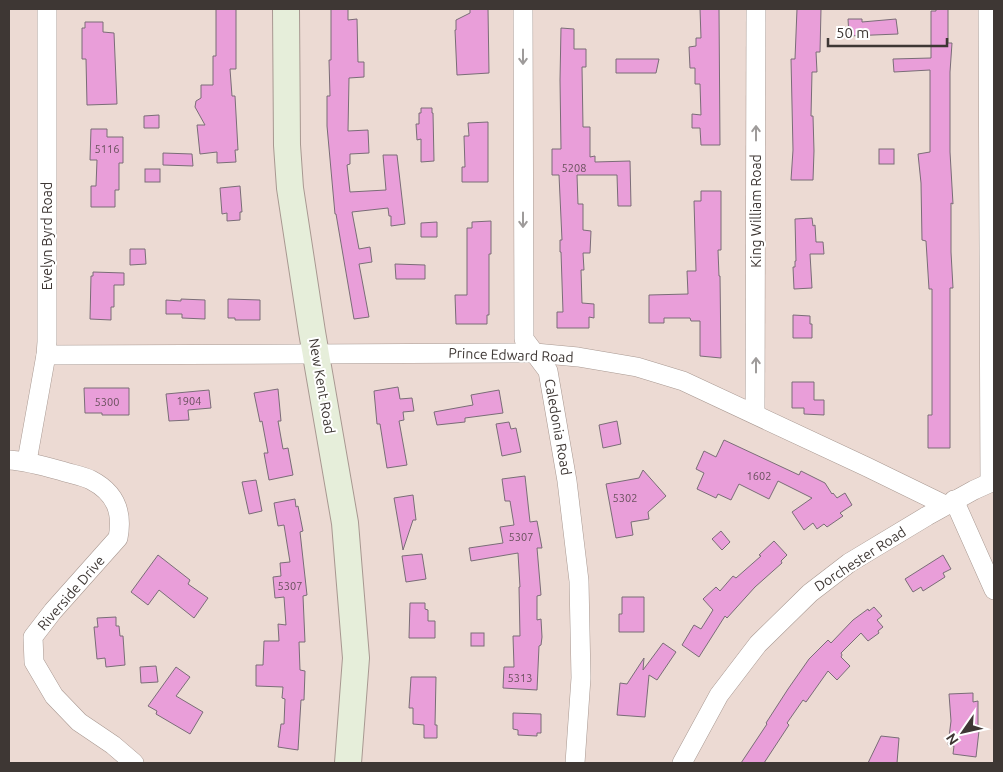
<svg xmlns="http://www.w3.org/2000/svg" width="1003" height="772" font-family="Ubuntu,sans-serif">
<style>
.building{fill:#e99ed9;stroke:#7a6d77}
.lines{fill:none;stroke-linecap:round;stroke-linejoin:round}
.street-casing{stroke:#a89891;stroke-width:20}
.secondary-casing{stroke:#a89891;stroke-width:28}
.street{stroke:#fff;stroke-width:19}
.secondary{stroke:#e6eeda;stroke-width:26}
.oneway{stroke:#9e9b9a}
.labels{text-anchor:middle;stroke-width:4;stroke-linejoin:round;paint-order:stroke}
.number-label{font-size:11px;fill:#69515d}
.street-label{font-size:14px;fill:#3e3734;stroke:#fff}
</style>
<rect width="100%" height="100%" fill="#ecdad3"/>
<g class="building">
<polygon points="216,9 236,9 236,69 230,69 232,96 235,96 238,150 235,150 236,162 217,163 217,152 200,154 197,125 205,125 195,107 196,101 201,98 201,85 213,85 213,56 216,56"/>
<polygon points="331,9 348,9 348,20 357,19 358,62 364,62 364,77 349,78 348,131 368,130 369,153 350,154 350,164 347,165 350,192 386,190 383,155 397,155 405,224 391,226 391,216 389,216 388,208 352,212 359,249 370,247 372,262 359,264 369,317 354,319 336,214 335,214 327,126 327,96 330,96 329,60 331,60"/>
<polygon points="470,9 488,9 489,73 457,75 455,30 456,30 456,20 470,13"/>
<polygon points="700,9 719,9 720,145 701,145 700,128 692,128 692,114 701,115 700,84 695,84 695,68 690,68 689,47 696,46 696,38 701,38"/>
<polygon points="797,9 821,9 820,52 816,52 817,72 812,72 811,116 813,116 814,151 813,180 791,180 793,150 791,59 795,59"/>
<polygon points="936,9 948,9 948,43 952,43 950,72 950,152 953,204 951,203 951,252 953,288 950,288 950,448 928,448 928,415 932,415 932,289 929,289 926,241 922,240 921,183 918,154 930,152 930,70 894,72 893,59 931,58 931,11 936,11"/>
<polygon points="848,19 862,19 862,22 896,19 898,34 849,36"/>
<polygon points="85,22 103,22 103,32 114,33 117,104 87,105 86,59 82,59 82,28 85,28"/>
<polygon points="561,28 574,29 574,49 586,49 586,67 582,67 583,127 590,127 590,157 595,156 595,162 630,161 631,206 618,206 617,175 577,175 578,204 583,204 583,230 591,231 590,253 583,253 584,270 581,270 582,303 594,304 594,318 589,317 589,328 557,328 557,312 563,312 561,252 560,252 560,240 562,240 559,175 552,175 552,149 561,149 560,80"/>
<polygon points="616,59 659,59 656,73 616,73"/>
<polygon points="421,108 432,108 432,113 433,113 434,161 421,162 421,139 417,140 416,124 419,124 419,113 421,113"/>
<polygon points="159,115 159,128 144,128 144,116"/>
<polygon points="488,122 488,182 462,182 462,167 465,167 464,136 469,136 468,123"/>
<polygon points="91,129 107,129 107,137 123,137 123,163 119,163 119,190 115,190 115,207 91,207 91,186 96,186 97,160 90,160"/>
<rect x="879" y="149" width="15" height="15"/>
<polygon points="163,153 192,154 193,166 163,165"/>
<rect x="145" y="169" width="15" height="13"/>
<polygon points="240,186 242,212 240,212 240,220 227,221 227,213 222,214 220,188"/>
<polygon points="701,191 721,191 721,250 718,250 719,276 720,276 721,358 700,356 700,321 691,321 690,318 664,318 664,323 649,323 649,295 688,294 687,271 696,271 694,201 701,201"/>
<polygon points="812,218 813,226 815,225 816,242 823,242 824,254 810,254 812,288 794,289 793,267 795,267 795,261 796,261 795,219"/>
<polygon points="491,221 491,254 489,254 489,315 487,315 487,324 456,324 455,295 467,295 467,228 472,228 472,222"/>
<polygon points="437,222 437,237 421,237 421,223"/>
<polygon points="130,249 145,249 146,264 130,265"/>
<polygon points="395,264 425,265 425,279 396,279"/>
<polygon points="93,272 124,273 124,285 114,285 114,307 111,307 111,320 90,319 91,276 93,276"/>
<polygon points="181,299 205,300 205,319 182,318 182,314 166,314 166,300 181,301"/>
<polygon points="228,299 260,300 260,320 235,320 235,318 228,318"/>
<polygon points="793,315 810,316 810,324 812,324 812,338 793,338"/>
<polygon points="792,382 814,382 814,400 824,400 824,415 804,414 804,408 792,408"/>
<polygon points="398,387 400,399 412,398 414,411 403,412 404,420 399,421 407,465 387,468 380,424 377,424 374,391"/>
<polygon points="84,388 129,388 129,415 102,415 102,413 85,413"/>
<polygon points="278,389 281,421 278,421 283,449 288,448 293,475 269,480 264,453 268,453 262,421 260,422 254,393"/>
<polygon points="209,390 211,408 188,410 189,420 169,421 166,394"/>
<polygon points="499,390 503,413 465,418 465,422 437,425 434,412 473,405 471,395"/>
<polygon points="617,421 621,444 603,448 599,425"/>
<polygon points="509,422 511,429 516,428 521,452 502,456 496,424"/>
<polygon points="724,440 799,475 801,471 825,483 832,494 833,493 837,498 845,493 852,505 840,513 843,516 827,527 824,524 817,529 813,523 804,530 792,512 812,498 778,481 769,499 739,484 731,500 718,494 716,498 697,489 704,473 696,469 704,451 716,457"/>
<polygon points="643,470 666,496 648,512 649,519 631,522 633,535 616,538 606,484 639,478"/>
<polygon points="525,476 530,522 537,521 542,548 537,548 541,595 537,596 537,620 541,619 542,637 541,645 539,646 537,690 503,688 504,667 514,667 513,636 520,636 519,587 520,587 518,553 471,561 469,548 503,543 500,527 514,525 510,501 505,501 502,479"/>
<polygon points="256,480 262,511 249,514 242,482"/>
<polygon points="413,495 416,520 413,520 403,550 394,498"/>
<polygon points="295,499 296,507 298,506 303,531 300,532 307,595 303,596 305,642 299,642 300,670 305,671 304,700 301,700 298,750 278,747 281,724 284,724 285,699 282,698 283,687 256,686 256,665 263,665 264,641 279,641 278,624 286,625 284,597 275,598 273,577 281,576 280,563 290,562 284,525 278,526 274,503"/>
<polygon points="721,531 730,542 722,550 712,539"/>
<polygon points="774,541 787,555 781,561 782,563 755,587 727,618 725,616 699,657 682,645 694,625 701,629 713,610 703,599 716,587 720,591 733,576 736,578 761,556 759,555"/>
<polygon points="422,554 426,579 406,582 402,556"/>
<polygon points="158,555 190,580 188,584 208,598 194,618 159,590 148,605 131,592"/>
<polygon points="943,555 951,569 943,573 945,577 923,591 921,587 913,592 905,579"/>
<polygon points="622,597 644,597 644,632 619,632 619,614 622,614"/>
<polygon points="410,603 425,603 425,609 428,610 428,621 435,621 435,638 409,638"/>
<polygon points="874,607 882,616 877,620 883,627 878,631 879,633 868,641 861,633 841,653 842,655 841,657 850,666 837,680 828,671 806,702 803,700 787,723 789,725 764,763 741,763 767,724 766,723 788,689 809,659 828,640 831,643 853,620 868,609 869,611"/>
<polygon points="116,617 116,626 119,626 120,636 123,636 125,665 106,667 105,658 97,659 94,627 98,627 97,618"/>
<rect x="471" y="633" width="13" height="13"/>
<polygon points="663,643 676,652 657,680 649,675 645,717 617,715 620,683 627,684 644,658 643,670"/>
<polygon points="156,666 158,682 141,683 140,667"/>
<polygon points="176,667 190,677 176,696 203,712 190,734 156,714 157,711 148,706"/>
<polygon points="411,677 436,677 435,725 437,725 437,738 424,738 424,725 413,724 413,708 409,708"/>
<polygon points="973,693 973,702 978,701 978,731 979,731 976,757 953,754 954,746 948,745 951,721 949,694"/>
<polygon points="513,713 541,714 541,733 537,733 537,736 518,735 518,730 513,729"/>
<polygon points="881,736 899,738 897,763 868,763"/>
</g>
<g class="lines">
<defs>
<g id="street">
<polyline points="523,9 524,339 548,371 567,481 579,581 581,678 575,763"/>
<polyline points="988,9 990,482"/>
<polyline points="46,355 535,353 578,357 637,367 683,381 867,467 945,505"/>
<polyline points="755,414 756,9"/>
<path d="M9 460C27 461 44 466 62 471 71 474 83 476 91 480 116 493 123 512 118 538L53 611 33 637 34 662 54 696 79 722 113 745 134 763"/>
<polyline points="27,461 46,355 47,342 47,9"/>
<polyline points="954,500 994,590"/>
<polyline points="682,763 719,695 758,644 810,593 849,563 927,516 974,490 994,481"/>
</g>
<polyline id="secondary" points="286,9 287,145 290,188 312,332 345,523 356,658 348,763"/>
</defs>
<use href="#street" class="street-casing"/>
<use href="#secondary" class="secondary-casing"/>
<use href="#street" class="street"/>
<use href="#secondary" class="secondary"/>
</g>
<defs><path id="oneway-shaft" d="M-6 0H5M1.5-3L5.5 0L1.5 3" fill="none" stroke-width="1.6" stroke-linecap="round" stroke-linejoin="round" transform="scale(1.25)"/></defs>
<g class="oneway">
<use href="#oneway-shaft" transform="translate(523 57) rotate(90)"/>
<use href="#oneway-shaft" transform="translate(756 133) rotate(-90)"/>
<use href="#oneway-shaft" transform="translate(523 220) rotate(90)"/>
<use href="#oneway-shaft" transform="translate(756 365) rotate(-90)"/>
</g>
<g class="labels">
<g class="number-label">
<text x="107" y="153">5116</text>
<text x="574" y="172">5208</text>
<text x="189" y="405">1904</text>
<text x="107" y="406">5300</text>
<text x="759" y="480">1602</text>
<text x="625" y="502">5302</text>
<text x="521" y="541">5307</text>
<text x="290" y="590">5307</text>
<text x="520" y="682">5313</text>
</g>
<g class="street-label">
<text transform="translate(756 211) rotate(-90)" y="5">King William Road</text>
<text transform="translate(47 236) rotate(-90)" y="5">Evelyn Byrd Road</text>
<text transform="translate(511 355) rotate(2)" y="5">Prince Edward Road</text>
<text transform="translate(322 386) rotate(80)" y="5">New Kent Road</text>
<text transform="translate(558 427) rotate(80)" y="5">Caledonia Road</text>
<text transform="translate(860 559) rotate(-33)" y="5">Dorchester Road</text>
<text transform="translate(71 593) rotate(-49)" y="5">Riverside Drive</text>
</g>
</g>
<rect width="1003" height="772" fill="none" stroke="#3e3734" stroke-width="20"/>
<g transform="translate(963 732) rotate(236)" stroke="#ffffff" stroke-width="4" paint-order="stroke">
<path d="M0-4L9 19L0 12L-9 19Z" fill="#3e3734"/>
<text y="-8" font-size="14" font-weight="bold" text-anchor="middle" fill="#3e3734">N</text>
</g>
<path d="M828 38v8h119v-8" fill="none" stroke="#3e3734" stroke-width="2.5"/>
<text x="836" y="38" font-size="15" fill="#3e3734" stroke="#ffffff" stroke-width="4" paint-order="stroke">50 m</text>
</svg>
